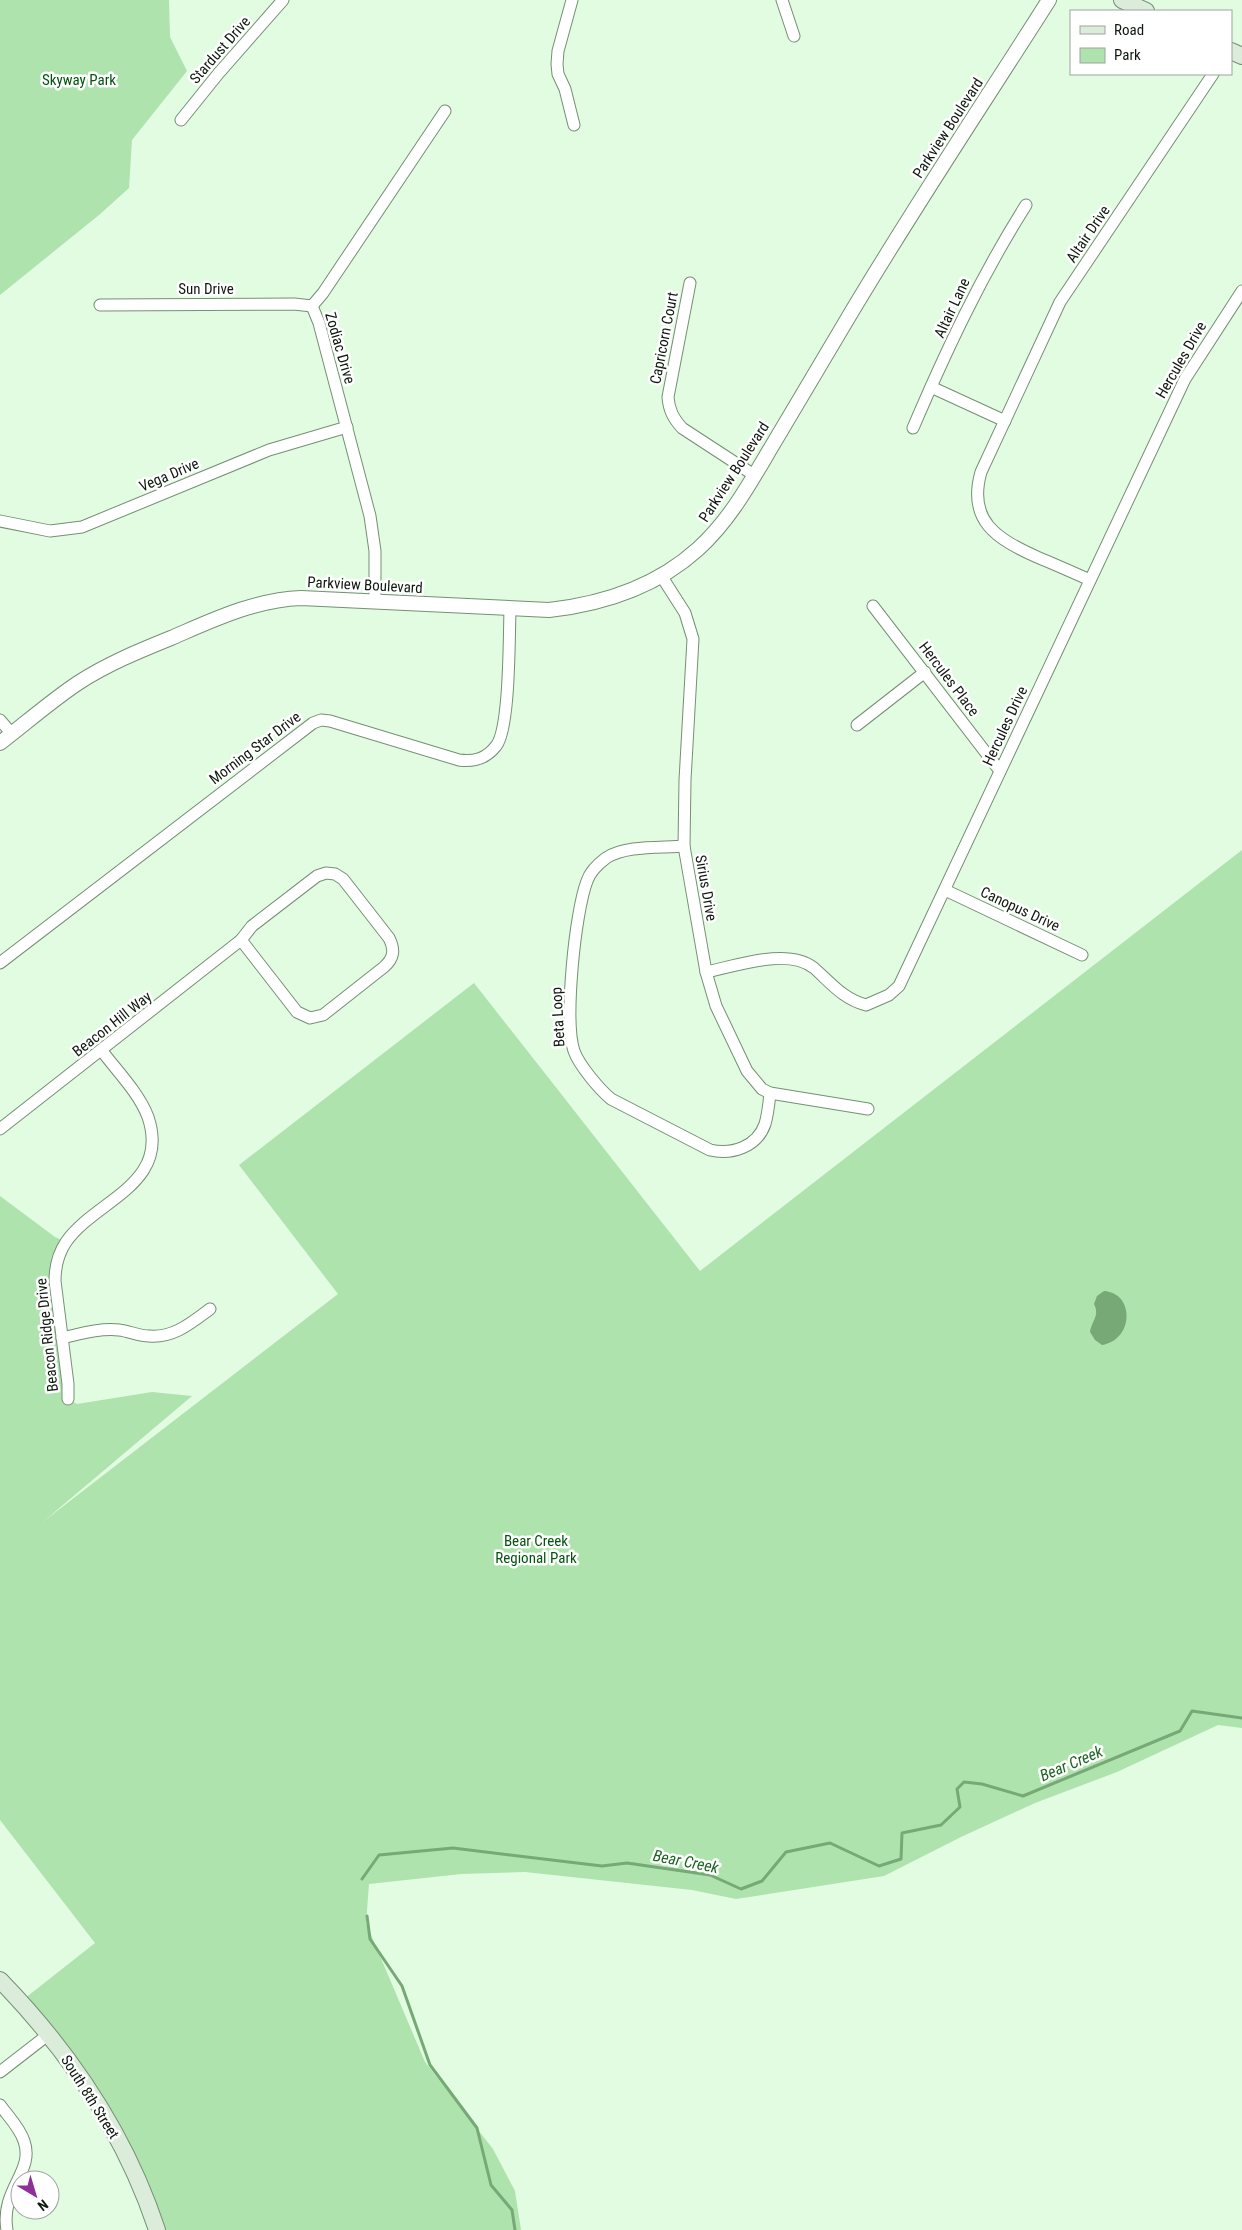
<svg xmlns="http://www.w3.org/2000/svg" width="1242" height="2230" font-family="'Roboto Condensed',sans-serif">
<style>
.green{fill:#aee3ad}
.water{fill:#76a975}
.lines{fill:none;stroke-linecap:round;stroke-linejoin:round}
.stream{stroke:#76a975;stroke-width:3}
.minor-casing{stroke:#768f75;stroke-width:13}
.tertiary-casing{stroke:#768f75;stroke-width:16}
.secondary-casing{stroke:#768f75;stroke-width:18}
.minor{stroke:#fff;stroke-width:11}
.tertiary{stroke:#fff;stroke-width:14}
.secondary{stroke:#dbecdb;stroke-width:16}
.labels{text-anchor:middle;stroke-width:5;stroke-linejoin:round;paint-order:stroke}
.street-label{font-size:15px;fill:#0f190f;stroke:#fff}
.park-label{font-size:15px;fill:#02540f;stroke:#fff}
.water-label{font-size:16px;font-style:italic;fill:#1c6421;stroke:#fff}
</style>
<rect width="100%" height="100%" fill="#e1fce0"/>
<g class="green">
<polygon points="0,0 169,0 170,37 187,71 132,140 129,188 99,215 0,295"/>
<polygon points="1242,850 1242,1728 1218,1725 1117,1772 1035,1803 961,1837 884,1876 736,1899 692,1890 525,1872 461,1874 369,1884 366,1923 425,2062 493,2149 515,2191 521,2230 166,2230 130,2146 90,2077 69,2049 24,1999 95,1943 0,1820 0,1196 55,1237 66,1242 55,1269 68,1399 77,1404 152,1392 192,1396 44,1521 338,1294 239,1165 474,983 700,1271"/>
</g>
<path class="water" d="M1104 1291C1135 1293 1134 1340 1102 1345L1095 1340 1090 1332C1092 1320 1100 1316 1094 1304L1097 1296Z"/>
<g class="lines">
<g class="stream">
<polyline points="362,1879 379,1855 453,1848 602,1866 627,1863 710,1875 741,1889 762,1881 786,1852 830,1843 879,1866 901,1859 902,1833 941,1825 960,1807 957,1789 964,1782 982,1784 1023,1796 1180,1731 1192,1711 1242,1718"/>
<polyline points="367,1916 370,1939 402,1986 430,2065 477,2128 491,2185 512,2210 515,2230"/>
</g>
<defs>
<g id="minor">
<polyline points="572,0 558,51 557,64 558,74 565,89 574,125"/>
<polyline points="782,0 794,36"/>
<polyline points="181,120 218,74 283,0"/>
<path d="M690 283 668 397C669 410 673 418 682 428L754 475"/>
<polyline points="100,305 294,304 312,306"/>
<polyline points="931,387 1005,421"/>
<path d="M913 428C946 351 981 276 1026 205"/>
<polyline points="0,521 50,531 82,527 269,450 347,427"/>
<polyline points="662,577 685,613 693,639 685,780 684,846 706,972 716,1006 747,1071 762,1089 770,1093 868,1109"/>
<path d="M1090 580C1072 572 1054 564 1037 557 997 539 967 521 981 472L1060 302 1213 74"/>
<polyline points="375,600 375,551 370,516 319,323 312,306 323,293 445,111"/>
<polyline points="873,606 1000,771"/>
<polyline points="0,720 12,734"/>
<polyline points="857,725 925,672"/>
<path d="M684 846C661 848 625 845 606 858 598 864 590 872 587 881 575 912 564 1021 574 1051 579 1065 599 1089 611 1099L710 1150C732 1155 757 1147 765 1124 768 1114 769 1103 770 1093"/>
<path d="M326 873 335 874 343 879 389 938C395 950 394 958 384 967L323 1015 310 1018 297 1012 241 940 252 926 317 876Z"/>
<polyline points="945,890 1082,955"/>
<path d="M0 963 313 723 321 720 330 721 459 760C474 762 486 759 496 746 510 729 509 637 510 610"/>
<path d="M706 972C736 966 788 947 814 968 831 983 843 999 866 1005L889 995 899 986 1185 379 1242 291"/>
<polyline points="0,1129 241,940"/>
<path d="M62 1338C80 1334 99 1328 119 1330 129 1331 139 1336 149 1336 174 1338 191 1323 210 1309"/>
<path d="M68 1399V1384L55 1281C55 1267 58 1254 66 1242 95 1200 171 1185 148 1117 139 1093 117 1071 102 1051"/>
<polyline points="0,2072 49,2034"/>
<path d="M0 2105C8 2116 20 2128 24 2141 35 2172 0 2189 7 2230"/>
</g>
<path id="tertiary" d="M0 743C26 723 51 701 78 683 107 664 139 651 171 638 213 620 254 600 301 598L549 610C603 604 656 587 698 549 730 520 750 483 772 446 796 405 821 364 845 323 910 213 981 107 1049 0"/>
<g id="secondary">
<polyline points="1122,0 1146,11"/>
<polyline points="1231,51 1242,56"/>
<path d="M0 1980C69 2051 126 2136 157 2230"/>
</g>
</defs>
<use href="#minor" class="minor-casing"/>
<use href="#tertiary" class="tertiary-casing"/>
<use href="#secondary" class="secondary-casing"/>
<use href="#minor" class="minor"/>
<use href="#tertiary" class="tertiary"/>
<use href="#secondary" class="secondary"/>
</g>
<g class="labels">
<g class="street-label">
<text transform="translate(220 50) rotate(-49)" y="5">Stardust Drive</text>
<text transform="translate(948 128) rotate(-57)" y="5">Parkview Boulevard</text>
<text transform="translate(1088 234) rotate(-56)" y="5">Altair Drive</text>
<text x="206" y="294">Sun Drive</text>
<text transform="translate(952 308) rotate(-65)" y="5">Altair Lane</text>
<text transform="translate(664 338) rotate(-79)" y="5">Capricorn Court</text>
<text transform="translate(340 348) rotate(74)" y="5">Zodiac Drive</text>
<text transform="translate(1181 360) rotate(-60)" y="5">Hercules Drive</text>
<text transform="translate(734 472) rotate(-57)" y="5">Parkview Boulevard</text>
<text transform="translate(169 475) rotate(-23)" y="5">Vega Drive</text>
<text transform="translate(365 585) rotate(3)" y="5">Parkview Boulevard</text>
<text transform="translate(949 679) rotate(53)" y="5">Hercules Place</text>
<text transform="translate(1005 726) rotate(-65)" y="5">Hercules Drive</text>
<text transform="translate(255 748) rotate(-37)" y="5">Morning Star Drive</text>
<text transform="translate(706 888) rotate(80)" y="5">Sirius Drive</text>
<text transform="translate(1020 909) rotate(25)" y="5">Canopus Drive</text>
<text transform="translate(558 1017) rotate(-93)" y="5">Beta Loop</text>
<text transform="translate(112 1024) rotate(-38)" y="5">Beacon Hill Way</text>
<text transform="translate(47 1335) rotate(-96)" y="5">Beacon Ridge Drive</text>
<text transform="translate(90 2097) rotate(58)" y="5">South 8th Street</text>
</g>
<g class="park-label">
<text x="79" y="85">Skyway Park</text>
<text x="536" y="1546">Bear Creek<tspan x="536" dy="17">Regional Park</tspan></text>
</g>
<g class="water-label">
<text transform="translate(1071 1763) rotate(-23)" y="6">Bear Creek</text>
<text transform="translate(686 1861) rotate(11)" y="6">Bear Creek</text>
</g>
</g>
<rect x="1070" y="10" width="162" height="65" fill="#ffffff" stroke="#9fa39f"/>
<rect x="1080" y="26" width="25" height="8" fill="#dbecdb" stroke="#9fa39f"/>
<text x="1114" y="35" font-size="15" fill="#0f190f">Road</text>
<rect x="1080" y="48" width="25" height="15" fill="#aee3ad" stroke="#9fa39f"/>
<text x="1114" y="60" font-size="15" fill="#0f190f">Park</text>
<g transform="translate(35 2195) rotate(142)"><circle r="24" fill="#ffffff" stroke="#9fa39f"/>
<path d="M0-4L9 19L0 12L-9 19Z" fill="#8f2f98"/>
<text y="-8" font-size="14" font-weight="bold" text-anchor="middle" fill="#0f190f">N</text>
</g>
</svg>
